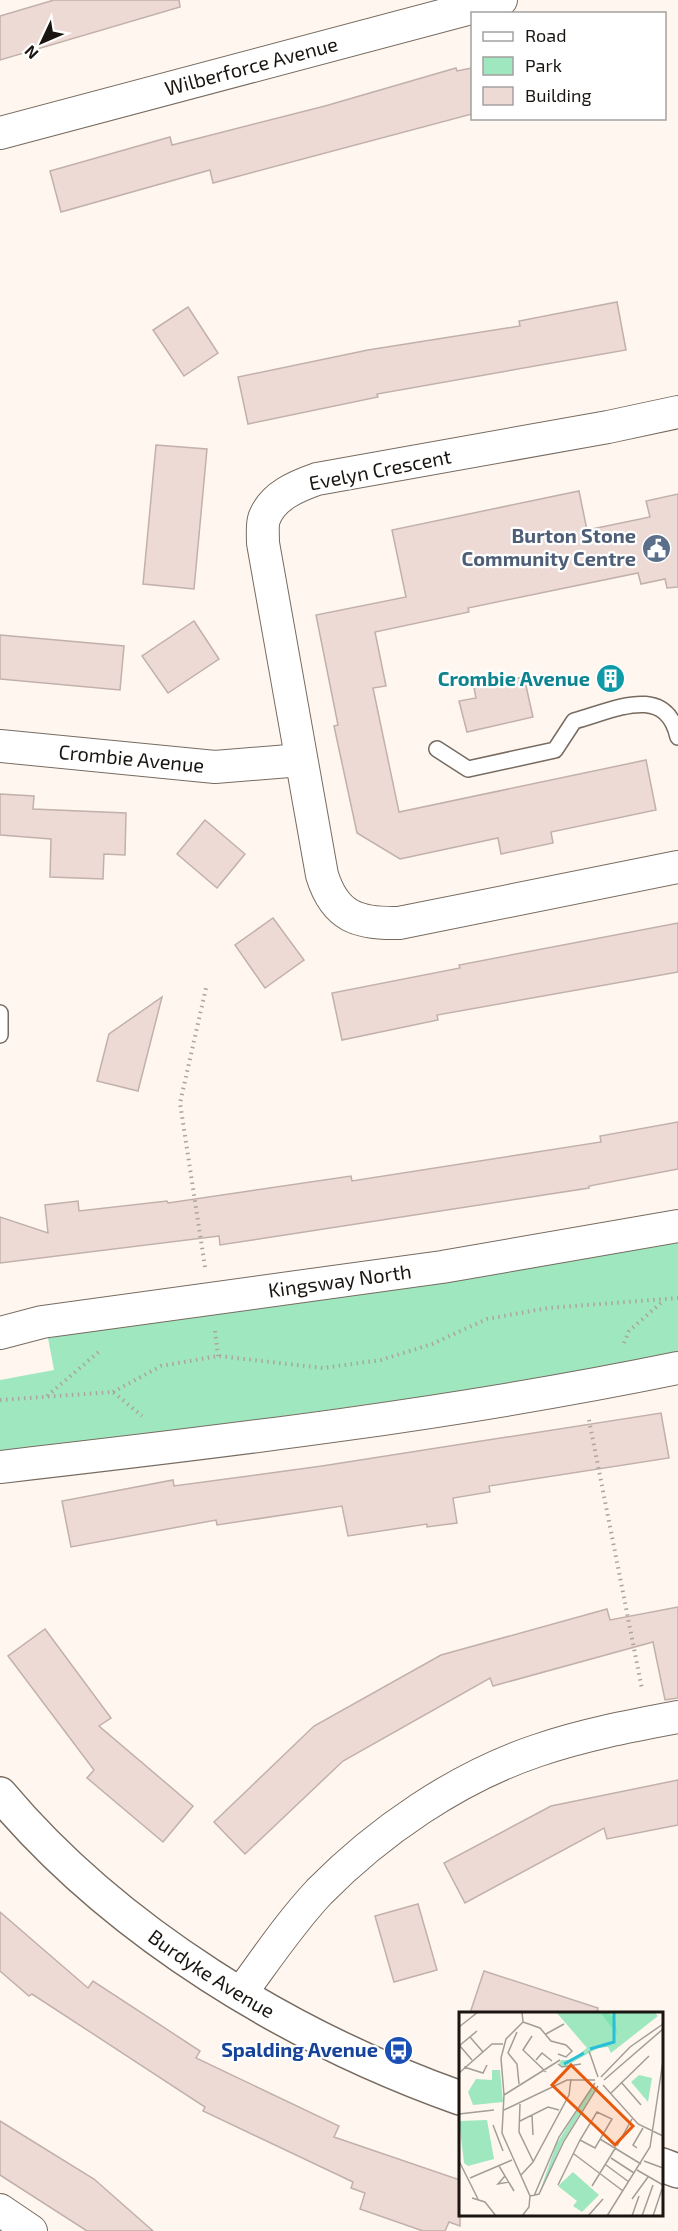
<svg xmlns="http://www.w3.org/2000/svg" width="678" height="2231" font-family="'Exo 2',sans-serif">
<style>
.green{fill:#9fe7bf}
.building{fill:#eddad5;stroke:#c2b0ab;stroke-width:1.5}
.lines{fill:none;stroke-linecap:round;stroke-linejoin:round}
.service-casing{stroke:#776b61;stroke-width:18}
.minor-casing{stroke:#776b61;stroke-width:34}
.tertiary-casing{stroke:#776b61;stroke-width:36}
.path{stroke:#aca59f;stroke-width:4;stroke-dasharray:1.5 4.5;stroke-linecap:butt}
.service{stroke:#fff;stroke-width:15}
.minor{stroke:#fff;stroke-width:32}
.tertiary{stroke:#fff;stroke-width:33}
.labels{text-anchor:middle;stroke-width:4.5;stroke-linejoin:round;paint-order:stroke}
.street-label{font-size:20px;fill:#1a1511;stroke:#fff}
.service-label{font-size:20px;font-weight:bold;fill:#4e5e75;stroke:#fff;text-anchor:end}
.culture-label{font-size:20px;font-weight:bold;fill:#0d838f;stroke:#fff;text-anchor:end}
.transit-label{font-size:20px;font-weight:bold;fill:#164399;stroke:#fff;text-anchor:end}
.inset-river{fill:none;stroke:#2abfd9;stroke-width:3}
.inset-road{fill:none;stroke:#a39d96;stroke-width:1.5}
.view{fill:#e8590c;fill-opacity:0.15;stroke:#e8590c;stroke-width:3}
.inset-edge{fill:none;stroke:#1a1511;stroke-width:3}
</style>
<rect width="100%" height="100%" fill="#fff7ef"/>
<polygon class="green" points="678,1242 678,1351 546,1380 0,1455 0,1380 54,1370 48,1338"/>
<g class="building">
<polygon points="54,0 179,0 180,7 0,60 0,16"/>
<polygon points="456,68 457,71 472,68 472,114 213,183 210,170 61,212 50,171 170,137 172,145 325,106"/>
<polygon points="617,302 626,350 377,394 378,397 248,424 238,377 368,350 520,326 519,321"/>
<polygon points="188,307 218,353 184,376 153,330"/>
<polygon points="156,445 207,449 194,589 143,584"/>
<polygon points="579,491 587,530 650,517 646,501 678,494 678,587 667,588 665,579 641,584 638,573 468,608 469,612 375,632 386,686 373,688 399,812 646,760 656,810 551,832 553,843 501,854 498,838 400,859 357,833 334,726 338,725 316,615 406,597 392,530"/>
<polygon points="194,621 219,659 168,693 142,656"/>
<polygon points="0,635 124,646 120,690 0,679"/>
<polygon points="524,677 533,717 467,732 459,701 476,698 474,688"/>
<polygon points="0,794 34,796 33,809 126,813 125,855 104,854 103,879 50,877 51,839 0,835"/>
<polygon points="205,820 245,854 217,888 177,854"/>
<polygon points="273,918 304,960 265,988 235,945"/>
<polygon points="678,923 678,972 437,1015 438,1020 342,1040 332,993 460,968 459,965"/>
<polygon points="162,997 138,1091 97,1081 109,1034"/>
<polygon points="678,1122 678,1169 589,1186 589,1188 220,1245 219,1236 0,1263 0,1217 48,1233 45,1205 78,1201 79,1211 167,1201 168,1203 351,1176 352,1181 601,1142 600,1136"/>
<polygon points="661,1413 669,1458 489,1486 490,1492 453,1498 457,1523 427,1527 427,1524 348,1536 342,1506 217,1525 216,1520 71,1547 62,1501 173,1480 174,1486 322,1466"/>
<polygon points="678,1607 678,1698 665,1700 653,1642 493,1686 490,1678 343,1761 245,1854 214,1822 314,1726 441,1655 607,1609 610,1620"/>
<polygon points="45,1629 111,1718 99,1726 193,1806 163,1842 87,1778 94,1770 8,1656"/>
<polygon points="678,1780 678,1825 607,1839 604,1828 465,1903 444,1863 551,1806"/>
<polygon points="418,1904 437,1970 394,1982 375,1916"/>
<polygon points="0,1912 88,1988 93,1981 200,2051 196,2058 339,2126 334,2137 460,2180 460,2226 449,2222 445,2231 423,2231 360,2209 365,2193 351,2188 353,2182 203,2111 205,2107 32,1994 29,1996 0,1971"/>
<polygon points="484,1971 598,2008 597,2013 470,2013"/>
<polygon points="0,2121 94,2179 153,2231 87,2231 0,2175"/>
</g>
<g class="lines">
<defs>
<g id="service">
<path d="M437 749 468 769 555 750 574 721C613 711 665 682 678 737"/>
<polyline points="0,1013 0,1035"/>
</g>
<g id="minor">
<path id="s1" d="M0 133 501 0"/>
<path d="M678 412 608 427 317 479C297 486 272 496 264 519 262 525 263 536 263 543L322 875C335 917 358 924 399 923L678 867"/>
<path id="s2" d="M0 746 215 767 301 760"/>
<path id="s3" d="M0 1333 42 1322 442 1267 678 1226"/>
<path d="M0 1467C227 1441 455 1414 678 1368"/>
<path d="M241 1993C266 1959 290 1923 319 1892 378 1832 456 1778 536 1751 582 1735 630 1726 678 1717"/>
<polyline points="0,2210 31,2231"/>
</g>
<g id="tertiary">
<path id="s4" d="M0 1794C117 1933 291 2038 460 2098"/>
<polyline points="662,2165 678,2171"/>
</g>
</defs>
<use href="#service" class="service-casing"/>
<use href="#minor" class="minor-casing"/>
<use href="#tertiary" class="tertiary-casing"/>
<g class="path">
<polyline points="205,1267 180,1103 206,988"/>
<polyline points="215,1331 218,1356"/>
<polyline points="624,1343 629,1331 662,1302"/>
<polyline points="113,1392 161,1366 218,1356 323,1368 381,1360 432,1344 487,1319 548,1308 678,1298"/>
<polyline points="47,1396 101,1350"/>
<polyline points="0,1400 113,1392 142,1416"/>
<polyline points="589,1420 642,1689"/>
</g>
<use href="#service" class="service"/>
<use href="#minor" class="minor"/>
<use href="#tertiary" class="tertiary"/>
</g>
<defs>
<symbol id="civic-disc" viewBox="-11 -11 22 22"><circle r="9.5" fill="#5c6f8a" stroke="#fff"/><path d="M-.6-6.5H3V-4.5H.6V-3L4-1V1h2V6H-6V1h2V-1L-.6-3ZM-1.2 2.5V6h2.4V2.5Z" fill="#fff"/></symbol>
<symbol id="building-disc" viewBox="-11 -11 22 22"><circle r="9.5" fill="#0f9aa8" stroke="#fff"/><path d="M-4-6H4V6H1V3H-1V6H-4ZM-2.5-4.3h1.7v1.8h-1.7ZM.8-4.3h1.7v1.8H.8ZM-2.5-1h1.7V.8h-1.7ZM.8-1h1.7V.8H.8Z" fill="#fff"/></symbol>
<symbol id="bus-disc" viewBox="-11 -11 22 22"><circle r="9.5" fill="#1a4fb4" stroke="#fff"/><path d="M-5-6H5V4H4V6H2V4H-2V6H-4V4H-5ZM-3.5-4V0h7V-4ZM-3.5 1.2v1.5H-2V1.2ZM2 1.2v1.5H3.5V1.2Z" fill="#fff"/></symbol>
</defs>
<g fill-rule="evenodd">
<use href="#civic-disc" x="640" y="532" width="33" height="33"/>
<use href="#building-disc" x="594" y="662" width="33" height="33"/>
<use href="#bus-disc" x="382" y="2034" width="33" height="33"/>
</g>
<g class="labels">
<g class="street-label">
<text dy="7" stroke="none"><textPath href="#s1" startOffset="260">Wilberforce Avenue</textPath></text>
<text transform="translate(380 470) rotate(-11)" y="7">Evelyn Crescent</text>
<text dy="7" stroke="none"><textPath href="#s2" startOffset="132">Crombie Avenue</textPath></text>
<text dy="7" stroke="none"><textPath href="#s3" startOffset="344">Kingsway North</textPath></text>
<text dy="7" stroke="none"><textPath href="#s4" startOffset="279">Burdyke Avenue</textPath></text>
</g>
<g class="service-label">
<text x="636" y="543">Burton Stone<tspan x="636" dy="23">Community Centre</tspan></text>
</g>
<g class="culture-label">
<text x="590" y="686">Crombie Avenue</text>
</g>
<g class="transit-label">
<text x="378" y="2057">Spalding Avenue</text>
</g>
</g>
<g transform="translate(459 2012)">
<rect width="204" height="204" fill="#fff7ef"/>
<path d="M97 0H195L199 4 152 41 149 35 139 36 105 55 100 52 102 48H112L128 36ZM33 58H41L44 90 14 93 9 80 17 67 33 68ZM180 63 193 66 189 90 172 70ZM134 73 135 79 104 129 80 182 97 133ZM28 108 35 147 9 154 5 151 0 109ZM114 160 140 183 123 200 114 194 118 189 99 174Z" fill="#9fe7bf"/>
<path d="M141 0H149L153 5 155 0 158 22Z" fill="#7de3af"/>
<path class="inset-river" d="M131 37 155 30V0M105 52 125 41"/>
<path class="inset-road" d="M64 10 81 16 92 29 107 33 113 39 107 45 99 42M0 15 19 0M58 20 49 41 58 52 60 72M87 22 105 12M73 24 64 38 87 60M11 25 24 40M0 34 18 19M1 34 13 48M130 39 139 65M77 48 83 41 93 49M99 52 103 55 122 52M5 55 24 61 28 53M0 61 33 32H44M142 65 171 35 204 12M145 68 204 17M162 70 182 93M144 73 179 112 204 124M152 81 190 44M45 83 101 48M61 92 60 120 74 149M45 98 108 68H136M0 102 35 98M73 103 74 123M61 109 89 95 100 98M34 113 44 139M141 127 182 152M158 134 173 107M178 136 174 133 184 116M115 142 164 179M152 146 175 161M0 149 19 187M185 149 204 156M147 153 170 170M40 154 55 179M178 158 204 173M62 163 74 150 110 83 112 67M46 164 39 172 50 170M11 166 53 148M99 173 121 128 138 100 153 107 136 136 121 128M133 174 157 135M71 184 80 182 105 129 139 74M75 184 100 125 136 71M13 186 26 190 37 204M173 187 189 165M63 204 70 195 71 184 43 121 45 83 42 46 47 27 64 10 63 0M129 204 144 187M148 204 191 135 204 49M173 204 180 184M183 204 194 173M194 204 203 177"/>
<path class="view" d="M112 53 174 114 156 133 93 73Z"/>
<rect width="204" height="204" class="inset-edge"/>
</g>
<rect x="471" y="12" width="195" height="108" fill="#ffffff" stroke="#a3a1a0" stroke-width="1.5"/>
<rect x="483" y="32" width="30" height="9" fill="#ffffff" stroke="#a3a1a0" stroke-width="1.5"/>
<text x="525" y="42" font-size="18" fill="#1a1511">Road</text>
<rect x="483" y="57" width="30" height="18" fill="#9fe7bf" stroke="#a3a1a0" stroke-width="1.5"/>
<text x="525" y="72" font-size="18" fill="#1a1511">Park</text>
<rect x="483" y="87" width="30" height="18" fill="#eddad5" stroke="#a3a1a0" stroke-width="1.5"/>
<text x="525" y="102" font-size="18" fill="#1a1511">Building</text>
<g transform="translate(42 42) rotate(226)" stroke="#ffffff" stroke-width="4.5" paint-order="stroke">
<path d="M0-4.5L10 22L0 15L-10 22Z" fill="#1a1511"/>
<text y="-9" font-size="16" font-weight="bold" text-anchor="middle" fill="#1a1511">N</text>
</g>
</svg>
